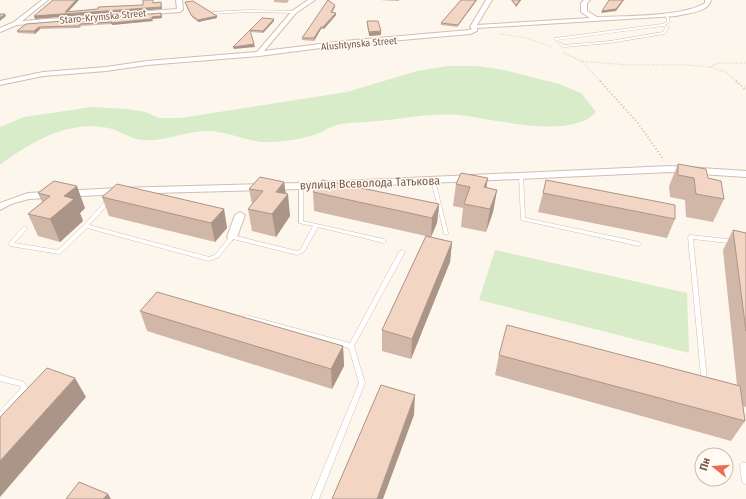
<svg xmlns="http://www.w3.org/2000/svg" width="746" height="499" font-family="'Fira Sans Condensed',sans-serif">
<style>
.green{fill:#d8ecc9}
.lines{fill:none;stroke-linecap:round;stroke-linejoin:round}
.service-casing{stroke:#d1beb0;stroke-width:1}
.minor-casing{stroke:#d1beb0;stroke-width:2}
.path-far1{stroke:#d9b8a5;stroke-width:1.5;stroke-dasharray:0.5 2;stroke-linecap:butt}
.path{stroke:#d9b8a5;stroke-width:2;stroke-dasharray:1 2.5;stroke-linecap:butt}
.service{fill:#fff;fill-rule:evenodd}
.minor{fill:#fff;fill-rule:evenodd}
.wall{fill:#d1b7a8}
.shaded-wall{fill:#aa9588}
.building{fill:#f3d5c3;stroke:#aa9588}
.labels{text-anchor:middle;stroke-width:3;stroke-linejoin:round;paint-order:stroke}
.far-street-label{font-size:10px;fill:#7a5c4d;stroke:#fffaf3}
.street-label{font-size:12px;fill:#7a5c4d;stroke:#fffaf3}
</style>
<rect width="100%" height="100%" fill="#fdf6ec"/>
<g class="green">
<path d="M448 66H478L504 70 559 84 581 93 596 112C571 141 492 118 458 115 430 113 404 119 377 121 363 123 347 121 334 126 328 128 323 132 317 134 302 139 284 142 268 142 250 143 228 131 207 131 185 131 166 142 143 140 131 140 120 130 108 128 68 120 31 142 0 165V127L24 117 92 107 128 109 145 112 159 118H181L347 92 417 71Z"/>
<polygon points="495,250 687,293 689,353 479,300"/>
</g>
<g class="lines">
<defs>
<g id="service">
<polygon points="249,10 294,11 295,12 294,13 249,12 212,14 211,13 212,12"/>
<path d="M667 14 668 15 670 22 665 25 669 27 665 34H664L610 43 563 47 554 39 555 38 662 24 667 22 666 15ZM663 26 666 27 663 32 610 41 564 45 557 40Z"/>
<polygon points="519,175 521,175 523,176 525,218 639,242 641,244 639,246 521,220 521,219 519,176"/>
<polygon points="431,179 433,179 435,180 448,233 448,234 444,234 444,233 431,180"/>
<polygon points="299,185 303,185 303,221 384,239 386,241 386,242 384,243 318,227 304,252 297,255 233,239 219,257 209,261 87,228 61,253 59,254 10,246 8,244 23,227 25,226 27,228 27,229 14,243 58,250 84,225 107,199 111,199 111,201 89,225 209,257 215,255 230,236 232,235 297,251 300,250 313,226 299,223"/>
<polygon points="690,235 746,241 746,245 693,239 707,379 706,381 704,382 698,380 697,378 698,376 701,376 688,237"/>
<polygon points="402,250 405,252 354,346 365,383 319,499 311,499 359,383 349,348 246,319 244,318 243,317 244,316 246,315 350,343 399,252"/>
<polygon points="0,375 24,382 28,388 2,418 0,419 0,411 21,388 20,386 0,381"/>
<polygon points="744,462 746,463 746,484 743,483 742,481 740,465 742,463"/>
</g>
<g id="minor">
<polygon points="42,0 48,0 22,21 177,9 176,0 182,0 183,10 180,12 17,25 0,32 0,28 14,22"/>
<path d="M308 0H315L296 13 264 51 344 41 469 30 472 29 470 27 486 0H492L477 25 590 18 581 12V3L584 0H590L587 3V11L597 17C624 16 682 17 705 3V0H711C708 13 687 13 676 16L477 28V31L470 34 344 45 259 56 147 65 106 71 43 76 0 85V81L43 72 106 67 147 61 257 52 292 11Z"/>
<polygon points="670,166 746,171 746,177 670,172 301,189 117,194 29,199 11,204 0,210 0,203 28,193 117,188 301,183"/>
<polygon points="240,212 245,215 237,237 232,240 229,239 227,237 235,215"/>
</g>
</defs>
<use href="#service" class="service-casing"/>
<use href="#minor" class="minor-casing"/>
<g class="path-far1">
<polyline points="501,34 526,38 552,47"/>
<polyline points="564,53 581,61 601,82"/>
<polyline points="581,61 627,65 687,65 710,67 726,72 737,82"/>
<polyline points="710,67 718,63 746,63"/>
</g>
<g class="path">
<polyline points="600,81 637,122 664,160"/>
<polyline points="736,81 746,90"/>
</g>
<use href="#service" class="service"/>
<use href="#minor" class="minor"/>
</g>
<g class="wall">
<polygon points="274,0 289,0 287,3 274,2"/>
<polygon points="379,0 399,0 399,1"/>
<polygon points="461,0 477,0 457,27 441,25 441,23"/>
<polygon points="511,0 521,0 516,7"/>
<polygon points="185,2 217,16 217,18 198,22 192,17"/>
<polygon points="335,7 332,12 336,15 324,29 321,29 314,41 302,40 302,38"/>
<polygon points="162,15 162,18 152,19 153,21 112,25 112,24 81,26 80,28 76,28 40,29 35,34 18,33 17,31 26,24"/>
<polygon points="274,19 274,21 263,33 251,32 250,30"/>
<polygon points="367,21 381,35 369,36 367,25"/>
<polygon points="678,164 708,178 724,199 713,222 686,217 685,200 670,197 669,186"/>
<polygon points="488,178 486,188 497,190 493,212 486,232 461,227 463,208 453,206 456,184"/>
<polygon points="54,181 85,208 80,213 83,221 60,242 38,236 28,214 42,202 38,193"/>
<polygon points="284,182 286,194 290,216 276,237 252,231 248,209 252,204 249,189"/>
<polygon points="313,192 439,204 437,223 431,237 452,242 450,262 411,359 382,351 382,330 426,236 314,211"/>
<polygon points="543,193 675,219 667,238 538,212"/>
<polygon points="102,197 224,209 227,228 215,242 109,216"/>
<polygon points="733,230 746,233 746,407 743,406 745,421 731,441 495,375 499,355 737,385 723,250"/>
<polygon points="140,311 343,346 344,366 332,389 147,331"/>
</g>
<g class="shaded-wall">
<polygon points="76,0 79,0 66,14 161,7 161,2 162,9 35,19 34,16 65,12"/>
<polygon points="476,0 477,0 457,27 458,25"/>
<polygon points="520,0 521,0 516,7 516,5"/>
<polygon points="623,0 624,0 616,11 601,13 602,11"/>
<polygon points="335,5 335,7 331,14 331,12"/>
<polygon points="161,13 162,18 152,19 153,21 112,25 111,23 152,17"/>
<polygon points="336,13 336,15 324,29 323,27"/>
<polygon points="5,14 6,16 0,21 0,18"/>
<polygon points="217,16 217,18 198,22 198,20"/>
<polygon points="274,19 274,21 263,33 263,31"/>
<polygon points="39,27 40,29 35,34 34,31"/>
<polygon points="321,27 321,29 314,41 314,38"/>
<polygon points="381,31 381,35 369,36 369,32"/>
<polygon points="254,44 255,47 234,49 233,47"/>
<polygon points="488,178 484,200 484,187"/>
<polygon points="284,182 286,197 288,194 290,216 276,237 272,214 276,192"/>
<polygon points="77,186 85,208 80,213 83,221 60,242 50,219 64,196"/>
<polygon points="497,190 493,212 486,232 490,209"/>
<polygon points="439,204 437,223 431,237 432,218"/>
<polygon points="224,209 227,228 215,242 211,223"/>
<polygon points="452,242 450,262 411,359 412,339"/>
<polygon points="343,346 344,366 332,389 331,369"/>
<polygon points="75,378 86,397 0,497 0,461"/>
<polygon points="415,395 414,415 383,499 377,499"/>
<polygon points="108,494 111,499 103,499"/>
</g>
<g class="building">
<polygon points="53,0 76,0 65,12 98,9 98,7 143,5 143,0 153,0 153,3 161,2 161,7 34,16"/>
<polygon points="328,0 335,5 331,12 336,13 323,27 321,27 314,38 302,38"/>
<polygon points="461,0 476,0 458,25 441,23"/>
<polygon points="512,0 520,0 516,5"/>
<polygon points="609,0 623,0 616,9 602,11"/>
<polygon points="193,1 217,16 198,20 191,15 185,2"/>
<polygon points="161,13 161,16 152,17 152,19 111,23 112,22 80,24 79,26 75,26 39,27 34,31 17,31 26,24"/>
<polygon points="0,14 5,14 0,18"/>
<polygon points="262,18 274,19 263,31 250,30"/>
<polygon points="367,21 378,21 381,31 369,32"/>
<polygon points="250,30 254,44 233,47"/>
<polygon points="678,164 706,169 708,178 721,181 724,199 696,194 694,178 678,175"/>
<polygon points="461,173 488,178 484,187 497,190 490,209 464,204 470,187 456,184"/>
<polygon points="260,177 284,182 276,192 288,194 272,214 248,209 263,191 249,189"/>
<polygon points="322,180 439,204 432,218 313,192"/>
<polygon points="546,180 675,205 675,219 543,193"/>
<polygon points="54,181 77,186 64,196 74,199 50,219 28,214 50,196 38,193"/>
<polygon points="117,184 224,209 211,223 102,197"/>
<polygon points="733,230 746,233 746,331"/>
<polygon points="426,236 452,242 412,339 382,330"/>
<polygon points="157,292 343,346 331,369 140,311"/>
<polygon points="507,325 740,386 745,421 499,355"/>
<polygon points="47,368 75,378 0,461 0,417"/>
<polygon points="381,385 415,395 377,499 332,499"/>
<polygon points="79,482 108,494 103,499 66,499"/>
</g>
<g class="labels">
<g class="far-street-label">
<text transform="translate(103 16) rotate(-5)" y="4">Staro-Krymska Street</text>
<text transform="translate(359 43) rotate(-5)" y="4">Alushtynska Street</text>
</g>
<g class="street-label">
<text transform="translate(370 183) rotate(-2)" y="4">вулиця Всеволода Татькова</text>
</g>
</g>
<g transform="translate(714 467) rotate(287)"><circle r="19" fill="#fffaf3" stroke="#cabbb1"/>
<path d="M0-3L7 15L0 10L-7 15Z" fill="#e76f51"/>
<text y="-6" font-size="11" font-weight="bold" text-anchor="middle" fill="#7a5c4d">Пн</text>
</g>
</svg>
